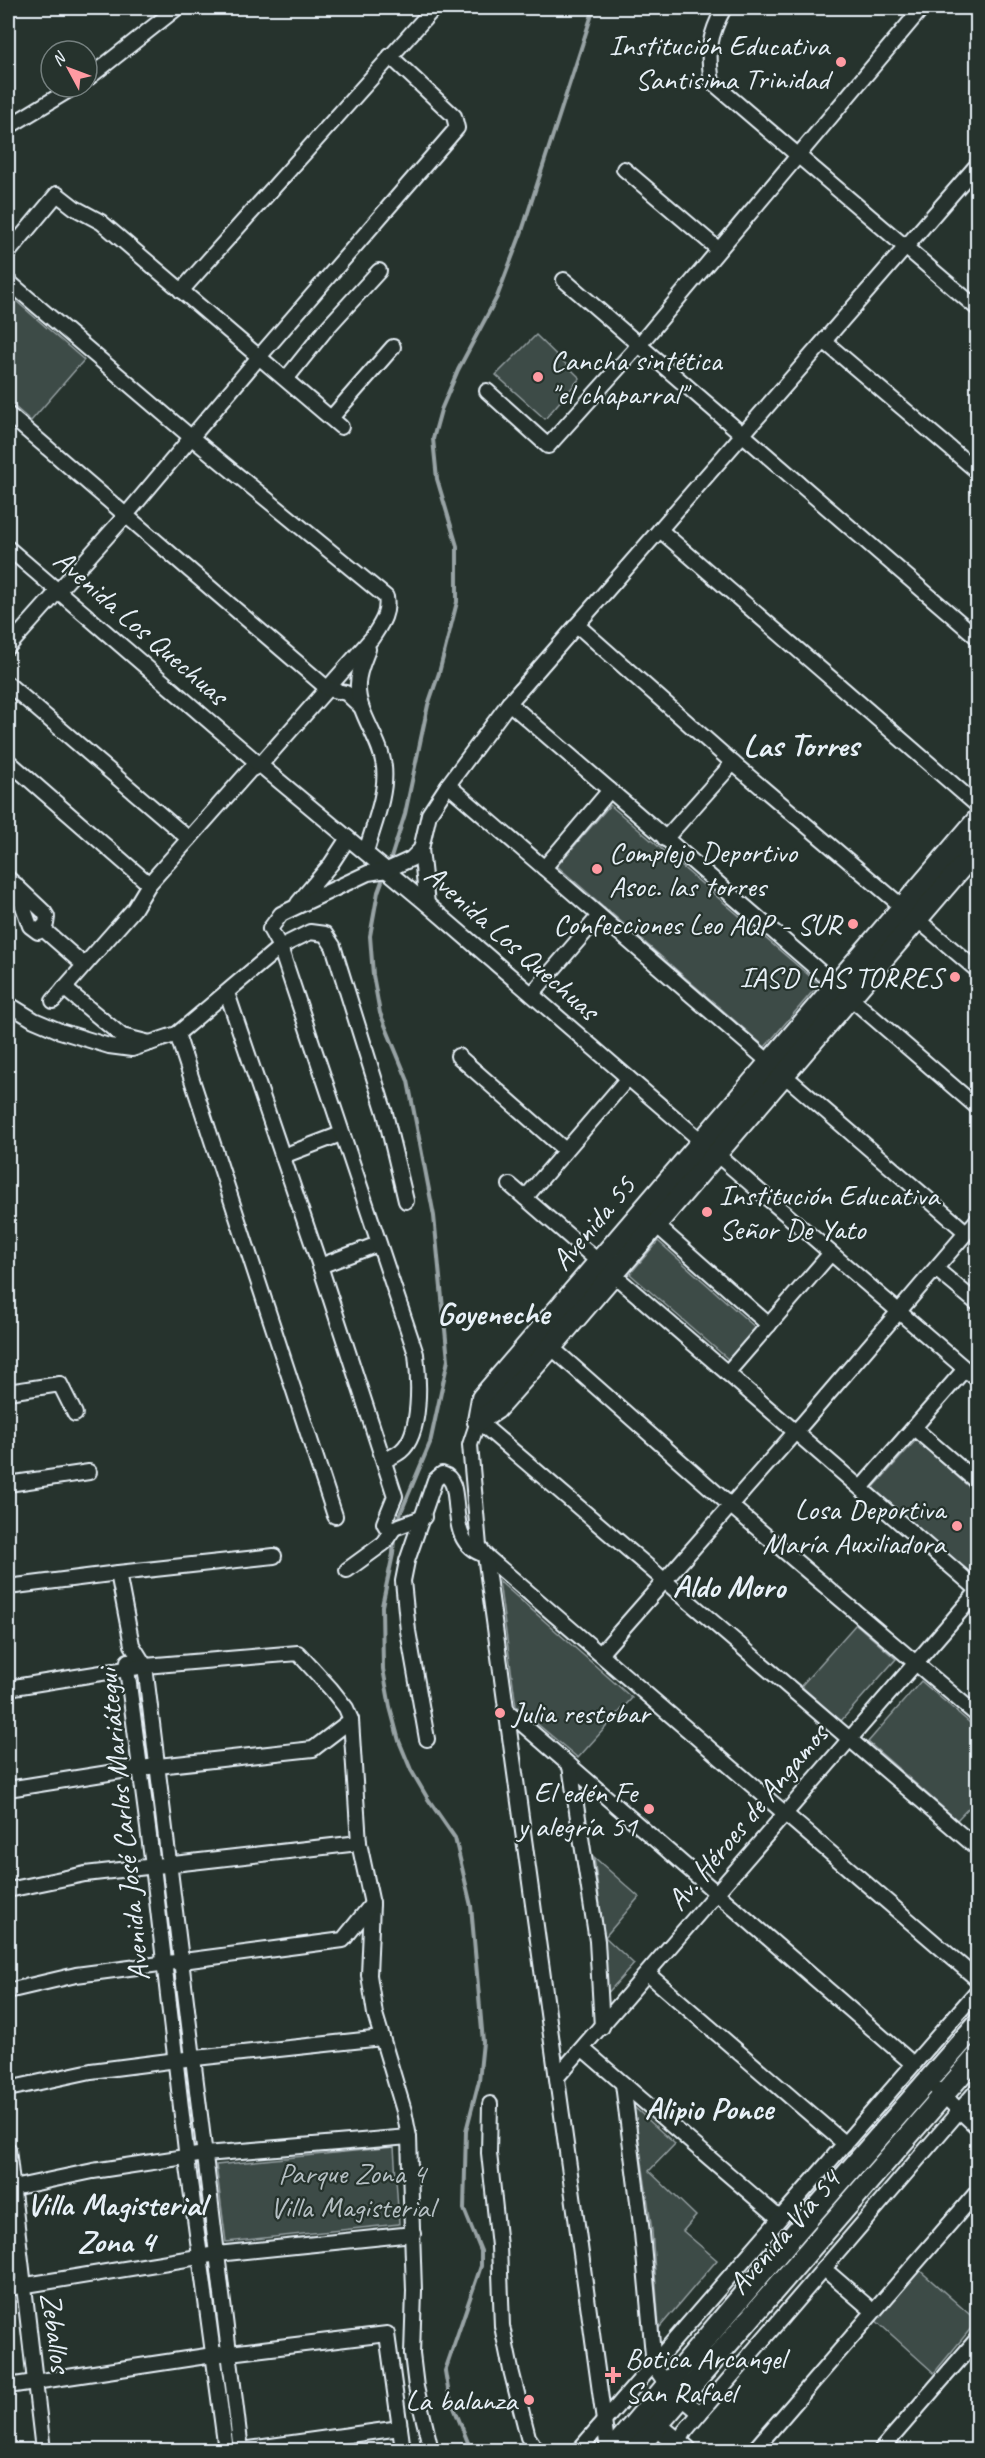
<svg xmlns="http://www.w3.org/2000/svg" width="985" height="2458" font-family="Caveat,sans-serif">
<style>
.green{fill:#3e4b47;stroke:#939ea0;stroke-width:1.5}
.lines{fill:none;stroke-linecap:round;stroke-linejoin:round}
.stream{stroke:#98a3a5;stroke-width:4}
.street-casing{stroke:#e8f1f8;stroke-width:18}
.secondary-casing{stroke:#e8f1f8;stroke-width:24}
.street{stroke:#26332d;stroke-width:14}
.secondary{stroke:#26332d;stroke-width:20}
.poi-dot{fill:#ff9aa2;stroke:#26332d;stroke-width:2}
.labels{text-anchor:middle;stroke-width:4.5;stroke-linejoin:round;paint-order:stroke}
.poi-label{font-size:30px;fill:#e8f1f8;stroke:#26332d;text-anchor:end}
.street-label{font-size:30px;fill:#e8f1f8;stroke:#26332d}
.park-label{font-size:30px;fill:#b5bfc3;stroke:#26332d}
.neighbourhood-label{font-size:32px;font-weight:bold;fill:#e8f1f8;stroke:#26332d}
</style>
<rect width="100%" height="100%" fill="#26332d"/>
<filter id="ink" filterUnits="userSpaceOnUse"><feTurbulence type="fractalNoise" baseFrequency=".0167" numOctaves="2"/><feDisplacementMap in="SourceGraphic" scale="12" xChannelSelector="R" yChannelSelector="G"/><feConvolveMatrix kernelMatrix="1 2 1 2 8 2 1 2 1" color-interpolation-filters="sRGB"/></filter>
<g filter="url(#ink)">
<g class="green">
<polygon points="8,294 84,360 31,421 8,401"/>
<polygon points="536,335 580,378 545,419 496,375"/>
<polygon points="610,805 819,984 765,1047 557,866"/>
<polygon points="658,1241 757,1329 729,1360 630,1274"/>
<polygon points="916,1440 977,1494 977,1567 971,1574 873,1488"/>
<polygon points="499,1581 632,1698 578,1758 516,1706"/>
<polygon points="856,1624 896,1659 841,1721 801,1686"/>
<polygon points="921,1681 977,1729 977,1799 957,1820 868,1742"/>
<polygon points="594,1857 639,1897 605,1937 634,1964 604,1997 604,1937"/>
<polygon points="918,2100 925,2106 703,2365 696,2359"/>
<polygon points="634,2107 675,2144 649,2171 696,2216 683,2231 717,2260 659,2328 652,2231"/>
<polygon points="394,2147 399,2224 226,2242 216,2165"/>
<polygon points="917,2268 977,2321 934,2373 873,2318"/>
</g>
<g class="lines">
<g class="stream">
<polyline points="389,864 405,814 428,705 439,673 457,602 457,546 437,479 433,439 441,410 458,370 497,297 522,231 594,8"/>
<polyline points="385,873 378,892 370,936 373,975 380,1013 408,1081 434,1216 448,1360 430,1443 396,1524"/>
<polyline points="394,1537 393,1554 382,1606 383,1669 390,1707 399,1741 411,1770 428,1799 455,1838 471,1906 483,2042 479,2081 466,2131 464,2209 481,2251 481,2266 445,2371 449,2395 471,2450"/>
</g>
<defs>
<g id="street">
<path d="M724 8C709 36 707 51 712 82L978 309"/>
<polyline points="87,79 177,8"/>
<polyline points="8,127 74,87"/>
<polyline points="624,169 718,249"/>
<polyline points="8,253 57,194 75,208 101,222 341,427"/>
<polyline points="564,280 978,638"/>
<path d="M8 281 192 438 386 597C389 614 381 624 372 638L260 765 250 770 149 884 134 909 53 1001"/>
<polyline points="181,291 434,8"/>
<polyline points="825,342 978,472"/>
<polyline points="286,379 327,328 379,271"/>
<polyline points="487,391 548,446 639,345 922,8"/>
<polyline points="8,414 328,689 346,693 361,707"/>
<polyline points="331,418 393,347"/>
<polyline points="660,530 978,806"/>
<polyline points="8,548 260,765 427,904 978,1380"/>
<polyline points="577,625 733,763 978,971"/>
<polyline points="8,647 126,515 259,357 457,128 454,116 390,56"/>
<polyline points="8,684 189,839"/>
<polyline points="509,703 978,1108"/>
<polyline points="8,761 149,884"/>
<polyline points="448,785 966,1232"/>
<polyline points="665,839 733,763"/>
<polyline points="421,849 427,904"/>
<path d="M366 852C373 826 387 795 384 767 381 738 356 713 358 684 358 672 364 660 368 649"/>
<polyline points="544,868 610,790"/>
<polyline points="8,878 44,912 47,917 46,924 38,932 30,926 15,884"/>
<polyline points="298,903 331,864 348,838"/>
<polyline points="43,929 84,965"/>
<polyline points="64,988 122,1036 150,1043"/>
<polyline points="227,993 320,1266 395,1496 384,1523 387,1528 394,1528 424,1517"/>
<polyline points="532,994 599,916"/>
<polyline points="8,1004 34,1020 60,1031 109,1046 132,1049 177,1034 280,947 310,932 325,934 333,946 385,1113 406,1201"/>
<polyline points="177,1034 335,1516"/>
<polyline points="458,1056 565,1150"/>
<polyline points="283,1156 341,1134"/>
<polyline points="510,1185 978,1590"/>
<polyline points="525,1198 628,1078"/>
<polyline points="655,1224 769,1325"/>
<polyline points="320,1266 378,1244"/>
<polyline points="936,1269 978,1304"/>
<polyline points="551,1347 731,1506 978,1716"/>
<polyline points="727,1373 831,1253"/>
<polyline points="8,1392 60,1384 75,1414"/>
<polyline points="914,1428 978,1483"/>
<path d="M384 1461C389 1458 396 1455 401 1451 422 1434 419 1379 416 1354L280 947 270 929 281 914 368 873 387 870 411 859 421 849 429 814 448 785 509 703 978 164"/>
<polyline points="8,1484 89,1472"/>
<polyline points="861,1488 965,1369"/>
<polyline points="347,1570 384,1543 394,1528"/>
<polyline points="118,1573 132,1645 145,1666 241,2450"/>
<polyline points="8,1587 118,1573 274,1556"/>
<polyline points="601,1653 805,1421 978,1219"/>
<polyline points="128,1661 127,1669 153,1866 187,2159 226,2450"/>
<polyline points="8,1688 145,1666 298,1653 331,1689 346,1708 351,1720 359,1843 372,1904 369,1975 375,2014 404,2111 409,2137 414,2291 412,2354 416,2387 431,2450"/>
<polyline points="505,1709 913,2064"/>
<path d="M427 1739 408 1631 403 1581 407 1561 435 1480 442 1474C469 1481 440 1542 485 1555L978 1980"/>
<polyline points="570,1766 597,1941 602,2027"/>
<polyline points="8,1789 140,1768 313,1749 351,1720"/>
<polyline points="8,1890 85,1874 359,1843"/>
<polyline points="648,1974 845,2144"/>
<polyline points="8,1991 76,1975 343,1940 372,1904"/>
<polyline points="583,2049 779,2218"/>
<polyline points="557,2077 978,1591"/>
<polyline points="927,2080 978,2128"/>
<polyline points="623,2084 642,2233 654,2366 667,2385 700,2413"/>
<polyline points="8,2089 91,2071 177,2060 382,2038"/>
<polyline points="490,2104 489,2153 499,2246 502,2326 511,2370 528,2437 537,2450"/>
<polyline points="8,2149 43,2450"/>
<polyline points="8,2189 93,2171 205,2154 409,2137"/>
<polyline points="830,2274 867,2306"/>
<polyline points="8,2288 217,2254 413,2234"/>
<polyline points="8,2386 213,2355 387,2334 403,2450"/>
<polyline points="242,2450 400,2428"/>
<polyline points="579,2450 978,1990"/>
<polyline points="608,2450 485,1555 479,1546 470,1445 478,1421 978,1849"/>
<polyline points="674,2450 685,2431 700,2413 978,2089"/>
<polyline points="754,2450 978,2191"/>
<polyline points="881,2450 978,2338"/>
<polyline points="976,2450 978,2450"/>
</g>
<g id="secondary">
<polyline points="478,1421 482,1398 978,819"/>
<polyline points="478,1421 496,1409 551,1347 978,848"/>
<polyline points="657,2426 686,2450"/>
<polyline points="612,2450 796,2232 978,2023"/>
<polyline points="636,2450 978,2055"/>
</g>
</defs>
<use href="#street" class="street-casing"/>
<use href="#secondary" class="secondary-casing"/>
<use href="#street" class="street"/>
<use href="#secondary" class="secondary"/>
</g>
</g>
<g class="poi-dot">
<circle cx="841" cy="62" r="6"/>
<circle cx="538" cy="377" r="6"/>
<circle cx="597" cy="869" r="6"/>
<circle cx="853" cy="924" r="6"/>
<circle cx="955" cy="977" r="6"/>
<circle cx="707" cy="1212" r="6"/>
<circle cx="957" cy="1526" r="6"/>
<circle cx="500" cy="1713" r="6"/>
<circle cx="649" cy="1809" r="6"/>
<path d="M610 2366h6v6h6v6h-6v6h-6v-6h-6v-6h6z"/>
<circle cx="529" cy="2400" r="6"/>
</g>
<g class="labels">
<g class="poi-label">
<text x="829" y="55">Institución Educativa<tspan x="829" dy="34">Santisima Trinidad</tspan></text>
<text x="550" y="370" text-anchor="start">Cancha sintética<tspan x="550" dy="34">"el chaparral"</tspan></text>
<text x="609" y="862" text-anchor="start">Complejo Deportivo<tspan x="609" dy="34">Asoc. las torres</tspan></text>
<text x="841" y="934">Confecciones Leo AQP - SUR</text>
<text x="943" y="987">IASD LAS TORRES</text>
<text x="719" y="1205" text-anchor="start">Institución Educativa<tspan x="719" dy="34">Señor De Yato</tspan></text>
<text x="945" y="1519">Losa Deportiva<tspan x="945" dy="34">María Auxiliadora</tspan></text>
<text x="512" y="1723" text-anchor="start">Julia restobar</text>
<text x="637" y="1802">El edén Fe<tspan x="637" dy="34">y alegría 51</tspan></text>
<text x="625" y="2368" text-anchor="start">Botica Arcangel<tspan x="625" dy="34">San Rafael</tspan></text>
<text x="517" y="2410">La balanza</text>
</g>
<g class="street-label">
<text transform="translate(141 627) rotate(41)" y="10">Avenida Los Quechuas</text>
<text transform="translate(512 942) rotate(41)" y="10">Avenida Los Quechuas</text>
<text transform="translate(593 1223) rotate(-50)" y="10">Avenida 55</text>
<text transform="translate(747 1817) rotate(-50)" y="10">Av. Héroes de Angamos</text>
<text transform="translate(123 1825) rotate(-96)" y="10">Avenida José Carlos Mariátegui</text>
<text transform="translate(784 2232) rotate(-49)" y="10">Avenida Vía 54</text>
<text transform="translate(56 2332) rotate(82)" y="10">Zeballos</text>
</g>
<g class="park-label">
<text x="352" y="2183">Parque Zona 4<tspan x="352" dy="34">Villa Magisterial</tspan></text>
</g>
<g class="neighbourhood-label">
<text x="801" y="756">Las Torres</text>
<text x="493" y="1324">Goyeneche</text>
<text x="729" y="1597">Aldo Moro</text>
<text x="709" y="2119">Alipio Ponce</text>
<text x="116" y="2215">Villa Magisterial<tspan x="116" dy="37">Zona 4</tspan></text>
</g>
</g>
<rect width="985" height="2458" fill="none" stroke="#26332d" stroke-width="30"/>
<rect x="15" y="15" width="955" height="2428" fill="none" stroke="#e8f1f8" stroke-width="2" filter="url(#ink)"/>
<g transform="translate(69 69) rotate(311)"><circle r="28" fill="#26332d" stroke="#747f7e" stroke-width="1.5"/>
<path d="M0-4.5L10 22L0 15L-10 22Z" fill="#ff9aa2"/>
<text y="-9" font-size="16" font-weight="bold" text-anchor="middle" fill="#e8f1f8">N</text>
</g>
</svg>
